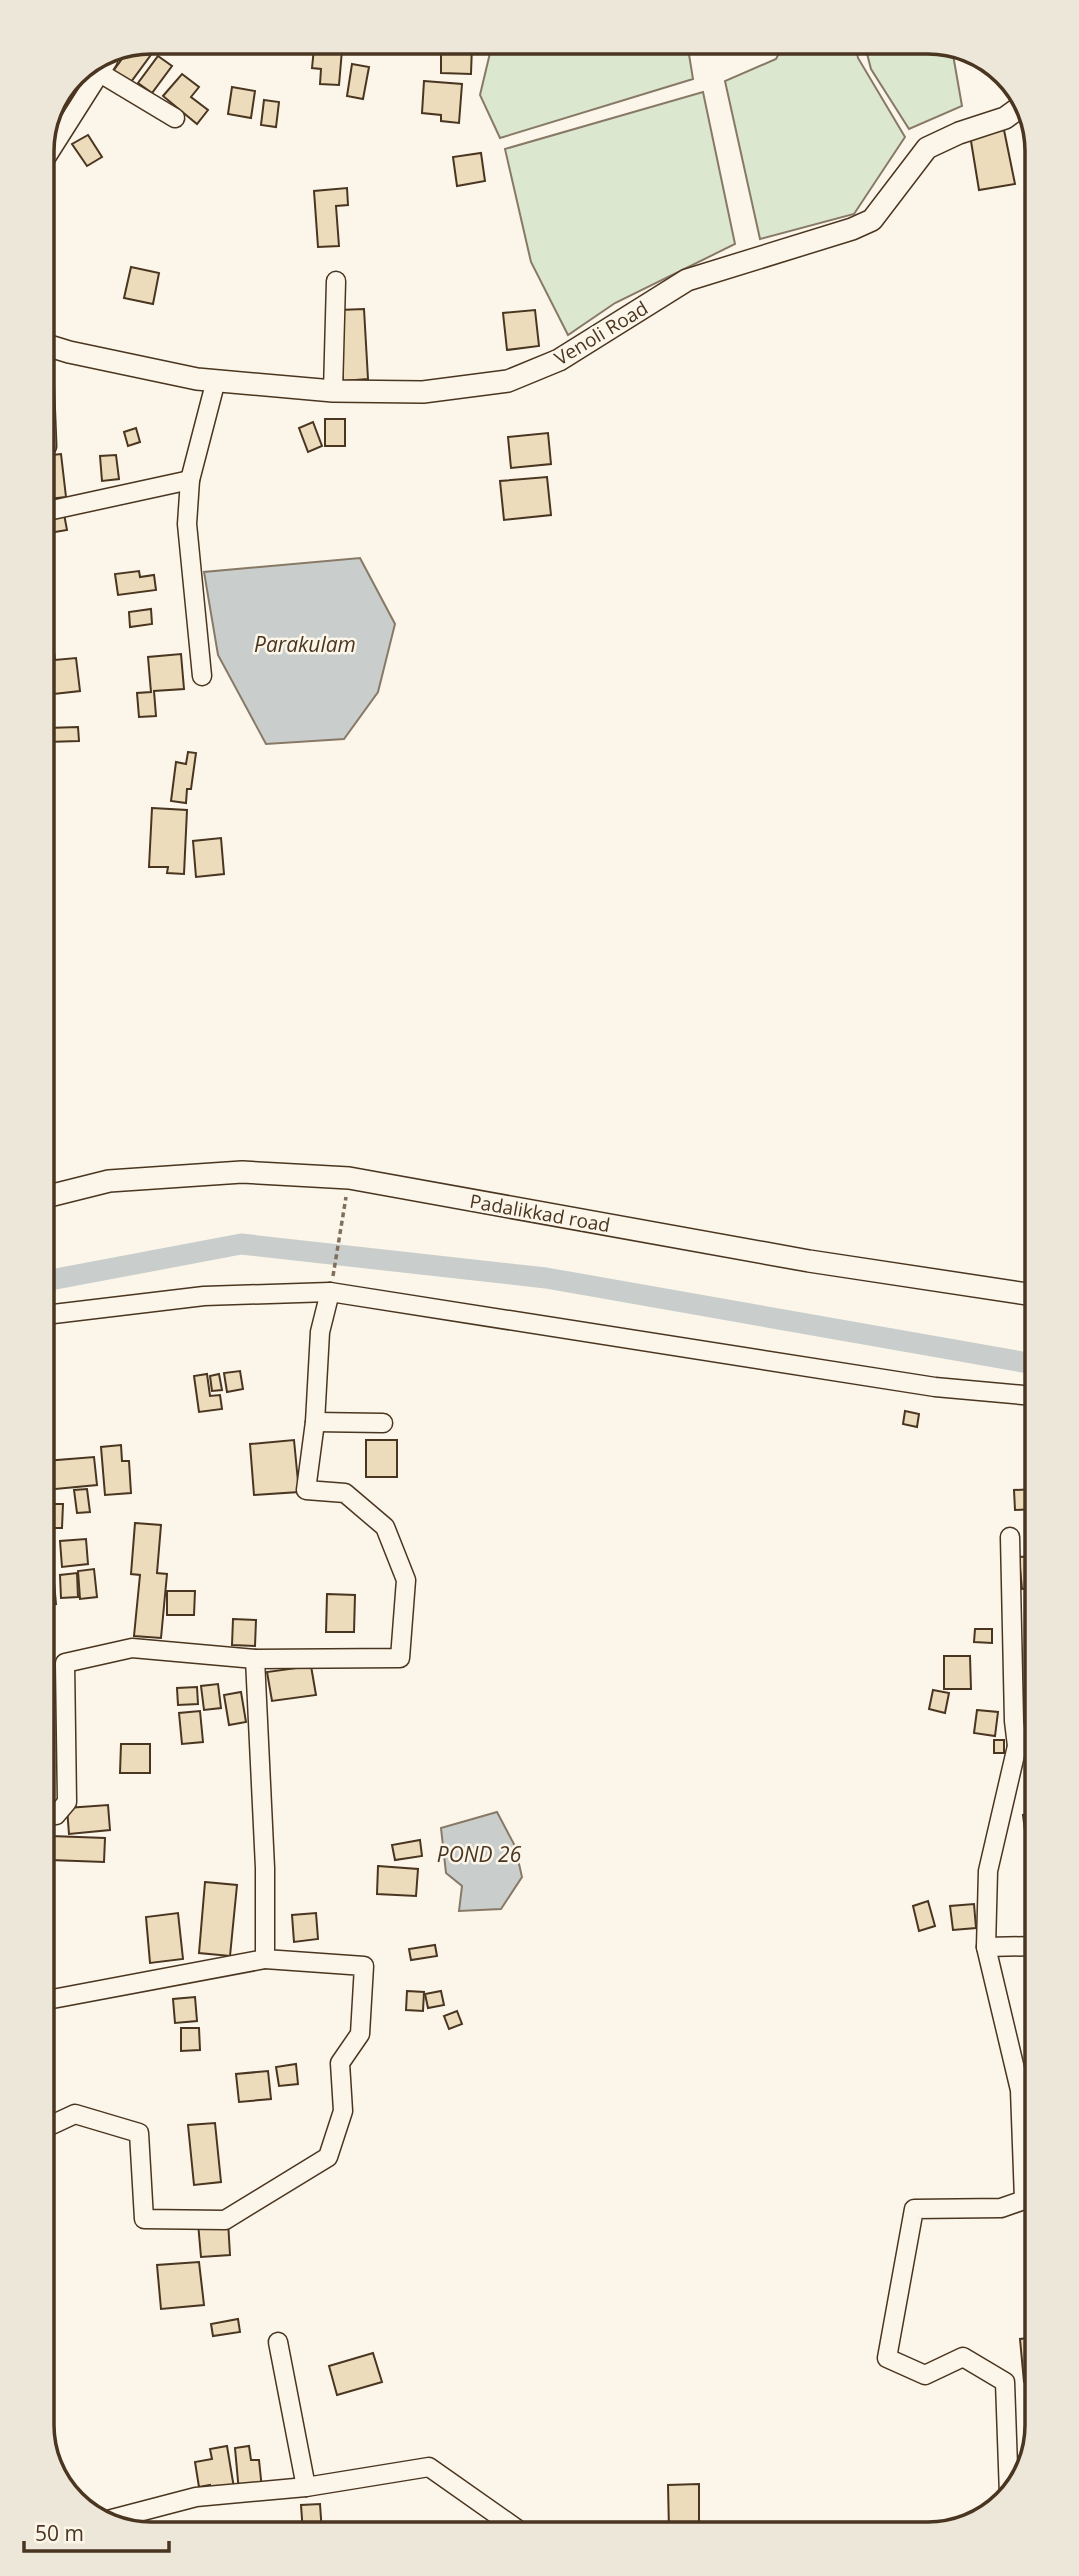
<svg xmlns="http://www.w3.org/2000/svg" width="1079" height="2576" font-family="'Open Sans',sans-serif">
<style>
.green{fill:#dce7d0;stroke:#887966;stroke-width:2}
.water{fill:#c9cecd;stroke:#887966;stroke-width:2}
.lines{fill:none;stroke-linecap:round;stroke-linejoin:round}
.canal{stroke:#c9cecd;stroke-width:21}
.building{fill:#ecdcbc;stroke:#4a3520;stroke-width:2}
.minor-casing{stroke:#4a3520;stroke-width:21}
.tertiary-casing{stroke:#4a3520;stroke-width:24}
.path{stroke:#7f6f5c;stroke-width:3.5;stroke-dasharray:5 3.5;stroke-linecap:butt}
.minor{stroke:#fbf6e9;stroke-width:18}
.tertiary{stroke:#fbf6e9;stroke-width:21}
.labels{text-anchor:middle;stroke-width:5;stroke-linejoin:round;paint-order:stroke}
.street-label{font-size:19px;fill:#4a3520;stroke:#fbf6e9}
.water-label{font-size:21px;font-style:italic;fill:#4a3520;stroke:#fbf6e9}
.rim{fill:none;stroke:#4a3520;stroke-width:3.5}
</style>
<rect width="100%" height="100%" fill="#fbf6e9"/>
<g class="green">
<polygon points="486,42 687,42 693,79 500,138 480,95 490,53"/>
<polygon points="785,42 855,42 858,58 905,137 854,214 760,239 725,81 776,59"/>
<polygon points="864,42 935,42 952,49 962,106 909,129 871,69"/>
<polygon points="703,92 735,244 615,303 568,335 531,262 505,149"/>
</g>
<g class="water">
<polygon points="360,558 395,624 378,692 344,739 266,744 218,655 204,572"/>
<polygon points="497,1812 515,1846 522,1877 501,1909 459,1911 462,1886 446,1873 441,1828"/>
</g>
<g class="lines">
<polyline class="canal" points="45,1281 241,1244 546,1278 1034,1364"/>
</g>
<g class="building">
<polygon points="143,45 153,52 128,86 111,74 127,52"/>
<polygon points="441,45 472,45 471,74 441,73"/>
<polygon points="314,48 342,50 339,85 320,84 321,69 312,68"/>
<polygon points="158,56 172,66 152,93 138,83"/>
<polygon points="352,64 369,67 363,99 347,96"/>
<polygon points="182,74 199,87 191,97 208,110 197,124 163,96"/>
<polygon points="424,81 462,84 459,123 441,121 441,115 422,113"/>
<polygon points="232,87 255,91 251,118 228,114"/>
<polygon points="264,100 279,102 276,127 261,125"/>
<polygon points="1004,130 1015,184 979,190 970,135"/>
<polygon points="88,135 102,157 87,166 72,144"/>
<polygon points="481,153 485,181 457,186 453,157"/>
<polygon points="347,188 348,205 336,206 339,246 318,247 314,191"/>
<polygon points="131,267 159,273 153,304 124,298"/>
<polygon points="364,309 368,379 343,381 339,310"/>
<polygon points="535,310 539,346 507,350 503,313"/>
<rect x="325" y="419" width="20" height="27"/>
<polygon points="313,422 322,446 308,452 299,428"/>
<polygon points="136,428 140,442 128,446 124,432"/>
<polygon points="548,433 551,464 511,468 508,437"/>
<polygon points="61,454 66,497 48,499 43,456"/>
<polygon points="116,455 119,479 102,481 100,456"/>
<polygon points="547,477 551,515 504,520 500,481"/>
<polygon points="64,514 67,530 43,534 43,517"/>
<polygon points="139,571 140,577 154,575 156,590 118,595 115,574"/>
<polygon points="151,609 152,624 130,627 129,612"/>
<polygon points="52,635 55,660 76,658 80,691 45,695 43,636"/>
<polygon points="181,654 184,689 154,691 156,716 139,717 137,693 151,692 148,657"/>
<polygon points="78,727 79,741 47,742 47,728"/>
<polygon points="188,752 196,753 191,789 187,789 186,803 171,801 176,762 186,764"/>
<polygon points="152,808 187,810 184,874 167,873 168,867 149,867"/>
<polygon points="221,838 224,874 196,877 193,841"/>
<polygon points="240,1371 243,1389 227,1392 224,1373"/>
<polygon points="207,1374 210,1396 220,1395 222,1409 199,1412 194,1376"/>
<polygon points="219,1374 222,1390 212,1391 210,1376"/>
<polygon points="905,1411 919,1414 917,1427 903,1424"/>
<polygon points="294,1440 299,1492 254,1495 250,1444"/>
<rect x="366" y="1440" width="31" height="37"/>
<polygon points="121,1445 122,1461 129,1461 131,1493 105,1495 101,1447"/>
<polygon points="94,1457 97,1485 45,1490 45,1461"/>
<polygon points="87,1489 90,1512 77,1513 74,1490"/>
<polygon points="1035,1489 1035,1509 1015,1510 1014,1490"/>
<polygon points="45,1504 63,1504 62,1528 45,1528"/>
<polygon points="135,1523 161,1525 157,1573 167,1574 161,1638 134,1636 140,1575 131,1574"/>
<polygon points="86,1539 88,1564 62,1567 60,1541"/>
<polygon points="1035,1556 1035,1588 1022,1589 1019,1557"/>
<polygon points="94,1569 97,1597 80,1599 78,1571"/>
<polygon points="53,1571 56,1604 46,1605 46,1572"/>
<polygon points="77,1573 78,1597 61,1598 60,1575"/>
<polygon points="167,1591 195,1591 194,1615 167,1615"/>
<polygon points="327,1594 355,1595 354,1632 326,1632"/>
<polygon points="233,1619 256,1620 255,1646 232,1645"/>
<polygon points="975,1629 992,1629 992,1643 974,1642"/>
<polygon points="944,1656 970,1656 971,1689 944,1689"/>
<polygon points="311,1666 316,1695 272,1701 267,1672"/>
<polygon points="218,1684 221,1708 204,1710 201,1686"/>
<polygon points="197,1687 198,1704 178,1705 177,1688"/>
<polygon points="1024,1688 1035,1689 1035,1712 1022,1711"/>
<polygon points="933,1690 949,1693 945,1713 929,1709"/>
<polygon points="241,1692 246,1722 229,1725 224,1695"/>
<polygon points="977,1710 998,1712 995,1736 974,1733"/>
<polygon points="200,1711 203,1742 182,1744 179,1713"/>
<rect x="994" y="1740" width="10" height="13"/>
<polygon points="121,1744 150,1744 150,1773 120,1773"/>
<polygon points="108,1805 110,1830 69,1834 67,1808"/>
<polygon points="1035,1814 1036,1830 1025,1831 1023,1815"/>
<polygon points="51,1836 105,1838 104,1862 50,1860"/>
<polygon points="420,1840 422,1856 395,1860 392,1845"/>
<polygon points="378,1866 418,1869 416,1896 377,1894"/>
<polygon points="205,1882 237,1885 230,1956 199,1953"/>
<polygon points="928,1901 935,1926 919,1931 913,1906"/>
<polygon points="974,1904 976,1928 953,1930 950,1906"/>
<polygon points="178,1913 183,1959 150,1963 146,1917"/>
<polygon points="316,1913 318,1939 294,1942 292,1915"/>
<polygon points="435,1945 437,1956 411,1960 409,1949"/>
<polygon points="407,1991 424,1992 423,2011 406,2010"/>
<polygon points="441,1991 444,2005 428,2008 425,1994"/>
<polygon points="195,1997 197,2021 175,2023 173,1999"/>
<polygon points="457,2011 462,2024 449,2029 444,2016"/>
<polygon points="181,2028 199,2028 200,2050 181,2051"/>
<polygon points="296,2064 298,2084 279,2086 276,2067"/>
<polygon points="268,2071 271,2099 239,2102 236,2074"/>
<polygon points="215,2123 221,2182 194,2185 188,2125"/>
<polygon points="228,2221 230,2255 201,2257 198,2223"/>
<polygon points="199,2262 204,2305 161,2309 157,2265"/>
<polygon points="238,2319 240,2332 213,2336 211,2324"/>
<polygon points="1037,2337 1037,2387 1036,2381 1024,2382 1020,2339"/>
<polygon points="373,2353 382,2382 337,2395 329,2366"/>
<polygon points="227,2446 235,2494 213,2498 210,2485 199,2487 195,2462 212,2459 210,2449"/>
<polygon points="249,2446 251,2460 259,2460 262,2489 239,2492 235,2448"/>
<polygon points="699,2484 699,2530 669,2530 668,2485"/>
<polygon points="320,2504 322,2533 303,2533 301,2505"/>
</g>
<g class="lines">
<defs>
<g id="minor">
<polyline points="100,73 175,118"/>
<polyline points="42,164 108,60"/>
<polyline points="43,347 47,446 43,450"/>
<polyline points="333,391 336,281"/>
<polyline points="43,512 190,480"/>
<polyline points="202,676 187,524 190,480 216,380"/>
<polyline points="45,1315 204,1296 330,1292 935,1387 1034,1396"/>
<polyline points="315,1422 383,1423"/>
<polyline points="1017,1746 1035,1747"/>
<polyline points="46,1815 56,1815 67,1802 65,1663 132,1648 255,1659"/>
<polyline points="986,1947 988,1871 1017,1746 1014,1721 1010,1537"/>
<polyline points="47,2000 265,1959"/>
<polyline points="47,2127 75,2114 139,2133 144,2219 225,2220 328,2157 343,2111 340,2063 360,2034 364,1966 265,1959 265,1868 255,1659 400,1658 406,1580 385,1527 345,1493 306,1490 315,1422 320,1332 330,1292"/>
<polyline points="278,2342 306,2487"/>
<polyline points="1009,2495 1005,2382 963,2357 925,2375 887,2358 914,2209 1001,2208 1024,2200 1020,2090 986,1947 1036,1946"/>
<polyline points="108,2520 196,2497 306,2487 429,2467 520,2531"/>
</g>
<g id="tertiary">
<polyline points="43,344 69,352 197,379 333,391 423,392 508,381 559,360 687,280 852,229 872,220 927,148 959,133 1005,118 1023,105"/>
<polyline points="45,1197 109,1181 242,1172 349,1178 809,1261 1034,1295"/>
</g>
</defs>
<use href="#minor" class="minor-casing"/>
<use href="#tertiary" class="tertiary-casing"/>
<polyline class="path" points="333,1276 346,1197"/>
<use href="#minor" class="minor"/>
<use href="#tertiary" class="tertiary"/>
</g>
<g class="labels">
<g class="street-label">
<text transform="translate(601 333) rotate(-31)" y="7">Venoli Road</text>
<text transform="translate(540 1213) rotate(10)" y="7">Padalikkad road</text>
</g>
<g class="water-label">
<text x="305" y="652">Parakulam</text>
<text x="479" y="1862">POND 26</text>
</g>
</g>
<path d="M0 0H1079V2576H0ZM151 54H928A97 97 0 0 1 1025 151V2425A97 97 0 0 1 928 2522H151A97 97 0 0 1 54 2425V151A97 97 0 0 1 151 54Z" fill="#ede7d9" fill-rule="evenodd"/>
<path class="rim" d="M151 54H928A97 97 0 0 1 1025 151V2425A97 97 0 0 1 928 2522H151A97 97 0 0 1 54 2425V151A97 97 0 0 1 151 54Z"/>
<path d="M24 2541v10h145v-10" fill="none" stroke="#4a3520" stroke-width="3.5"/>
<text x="35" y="2541" font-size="21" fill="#4a3520" stroke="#fbf6e9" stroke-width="5" paint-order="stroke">50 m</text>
</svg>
